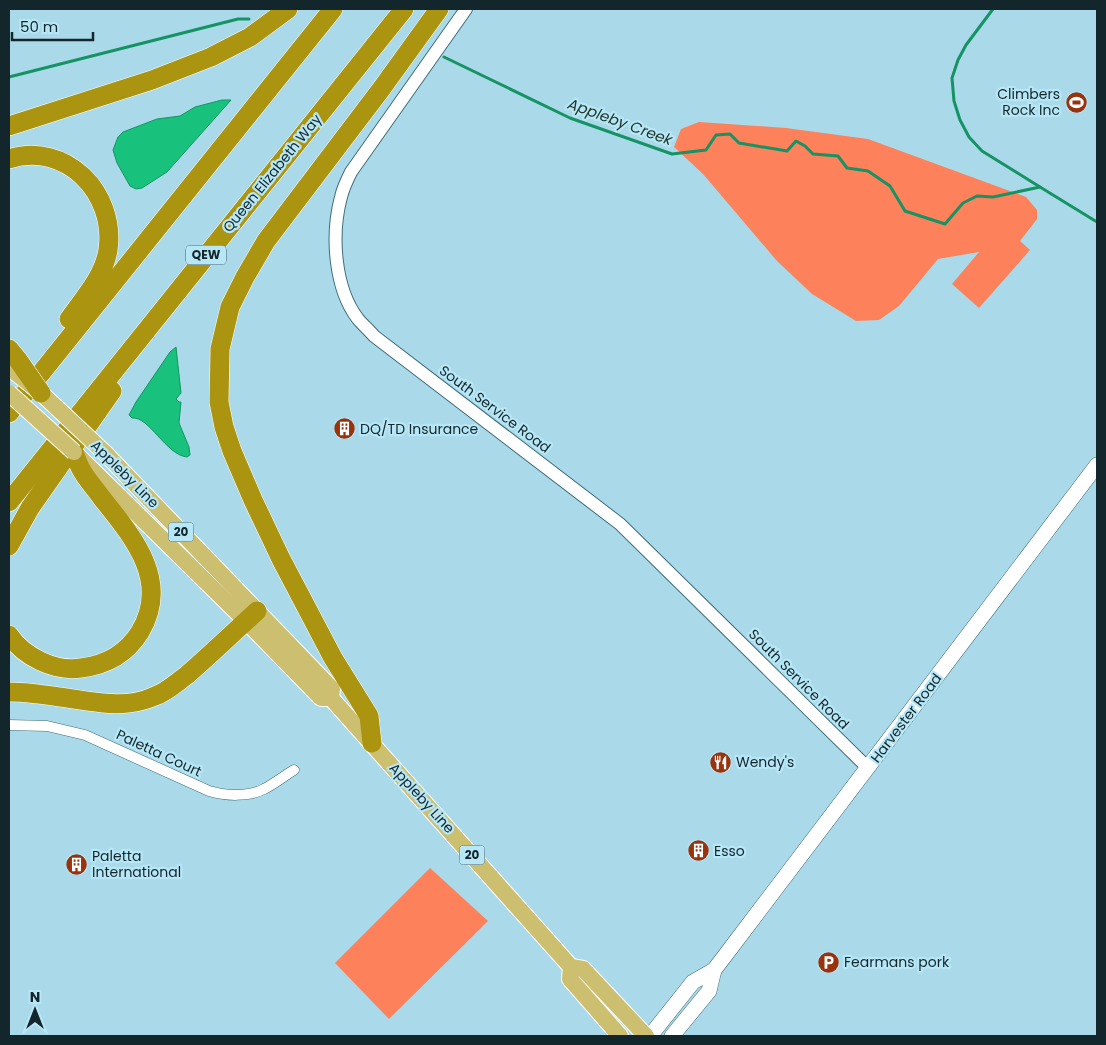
<svg xmlns="http://www.w3.org/2000/svg" width="1106" height="1045" font-family="Poppins,sans-serif">
<style>
.green{fill:#fd815b}
.water{fill:#18c27c;stroke:#169364}
.lines{fill:none;stroke-linecap:round;stroke-linejoin:round}
.stream{stroke:#169364;stroke-width:3}
.minor-casing{stroke:#406d7a;stroke-width:11}
.tertiary-casing{stroke:#406d7a;stroke-width:14}
.secondary-casing{stroke:#406d7a;stroke-width:16}
.primary-casing{stroke:#fff;stroke-width:18}
.motorway-casing{stroke:#fff;stroke-width:20}
.minor{stroke:#fff;stroke-width:10}
.tertiary{stroke:#fff;stroke-width:12}
.secondary{stroke:#fff;stroke-width:15}
.primary{stroke:#cdbf70;stroke-width:16}
.motorway{stroke:#ab9410;stroke-width:19}
.primary-bridge-casing{stroke:#fff;stroke-width:18;stroke-linecap:butt}
.motorway-bridge-casing{stroke:#fff;stroke-width:20;stroke-linecap:butt}
.primary-bridge{stroke:#cdbf70;stroke-width:16}
.motorway-bridge{stroke:#ab9410;stroke-width:19}
.labels{text-anchor:middle;stroke-width:4.5;stroke-linejoin:round;paint-order:stroke}
.shield{fill:#b7e7f6;stroke:#446068;stroke-width:1}
.shield-label{font-size:12px;font-weight:bold;fill:#13262b}
.poi-label{font-size:14px;fill:#13262b;stroke:#b7e7f6;text-anchor:start}
.street-label{font-size:14px;fill:#13262b;stroke:#b7e7f6}
.water-label{font-size:15px;font-style:italic;fill:#20382a;stroke:#b7e7f6}
</style>
<rect width="100%" height="100%" fill="#aadae9"/>
<g class="green">
<polygon points="699,122 786,128 868,139 1026,197 1037,210 1037,219 1020,241 1030,250 979,308 952,284 979,252 938,259 899,306 879,320 856,321 812,294 777,261 703,174 674,147 681,129"/>
<polygon points="430,868 488,921 389,1019 335,963"/>
</g>
<g class="water">
<polygon points="222,100 231,100 167,172 142,188 136,189 130,186 117,163 113,150 118,137 123,132 157,119 180,116 195,107"/>
<path d="M176 347 181 393 176 399 179 402H181L179 423 189 447 190 455 187 457C166 455 149 416 132 418L129 415 136 402 170 352Z"/>
</g>
<g class="lines">
<g class="stream">
<polyline points="993,9 966,45 958,60 952,78 954,101 960,120 969,137 982,151 1040,187"/>
<polyline points="444,57 570,118 672,154 706,150 716,135 730,134 739,143 787,151 796,141 805,146 813,154 838,156 847,168 868,171 890,186 905,211 945,224 963,203 977,196 993,197 1040,187 1097,222"/>
<polyline points="9,77 238,19 249,19"/>
</g>
<defs>
<path id="minor" d="M9 725 47 726 85 735 209 791C225 796 249 797 264 789 274 784 284 776 294 770"/>
<path id="tertiary" d="M466 9 351 172C347 180 343 188 341 197 331 234 334 288 358 319 363 325 369 330 374 336L620 524 868 768"/>
<g id="secondary">
<polyline points="650,1036 693,982 714,970 724,957 1097,465"/>
<polyline points="672,1036 709,991 714,970"/>
</g>
<g id="primary">
<polyline points="74,452 246,621 321,698 331,698"/>
<polyline points="105,453 332,689 331,698"/>
<polyline points="331,698 571,967 583,969 646,1036"/>
<polyline points="571,967 570,979 620,1036"/>
</g>
<g id="motorway">
<polyline points="9,126 152,80 211,57 250,37 288,9"/>
<path d="M9 159C66 141 116 193 108 250 104 276 84 298 69 319"/>
<polyline points="9,349 18,360"/>
<polyline points="9,413 333,9"/>
<polyline points="9,502 404,9"/>
<polyline points="9,546 30,508 112,391"/>
<path d="M9 635C24 657 55 672 81 668 106 665 127 653 140 632 171 580 132 536 101 497 95 488 86 479 81 469 78 464 76 457 74 452"/>
<path d="M9 692C41 692 71 700 103 703 120 705 140 703 155 696 167 692 177 682 187 675 211 654 234 632 257 611"/>
<polyline points="372,743 369,716 333,658 281,559 253,500 232,451 224,427 219,402 220,349 230,307 245,277 266,241 382,88 439,9"/>
</g>
</defs>
<use href="#minor" class="minor-casing"/>
<use href="#tertiary" class="tertiary-casing"/>
<use href="#secondary" class="secondary-casing"/>
<use href="#primary" class="primary-casing"/>
<use href="#motorway" class="motorway-casing"/>
<use href="#minor" class="minor"/>
<use href="#tertiary" class="tertiary"/>
<use href="#secondary" class="secondary"/>
<use href="#primary" class="primary"/>
<use href="#motorway" class="motorway"/>
<defs>
<g id="primary-bridge">
<polyline points="11,369 41,393 105,453"/>
<polyline points="9,393 74,452"/>
</g>
<polyline id="motorway-bridge" points="18,360 41,393"/>
</defs>
<use href="#primary-bridge" class="primary-bridge-casing"/>
<use href="#motorway-bridge" class="motorway-bridge-casing"/>
<use href="#primary-bridge" class="primary-bridge"/>
<use href="#motorway-bridge" class="motorway-bridge"/>
</g>
<defs>
<symbol id="stadium-disc" viewBox="-11 -11 22 22"><circle r="9.5" fill="#99330d" stroke="#b7e7f6"/><path d="M0-5a6.5 5 0 1 0 0 10a6.5 5 0 1 0 0-10ZM-3.5-1.8h7v3.6h-7Z" fill="#fff"/></symbol>
<symbol id="building-disc" viewBox="-11 -11 22 22"><circle r="9.5" fill="#99330d" stroke="#b7e7f6"/><path d="M-4-6H4V6H1V3H-1V6H-4ZM-2.5-4.3h1.7v1.8h-1.7ZM.8-4.3h1.7v1.8H.8ZM-2.5-1h1.7V.8h-1.7ZM.8-1h1.7V.8H.8Z" fill="#fff"/></symbol>
<symbol id="restaurant-disc" viewBox="-11 -11 22 22"><circle r="9.5" fill="#99330d" stroke="#b7e7f6"/><path d="M-5-6h1v4h1v-4h1v4h1v-4h1v5L-1.5 .5V6h-2V.5L-5-1ZM5-6V6H3V1.5H1.5Q1.5-4 5-6Z" fill="#fff"/></symbol>
<symbol id="parking-disc" viewBox="-11 -11 22 22"><circle r="9.5" fill="#99330d" stroke="#b7e7f6"/><path d="M-3.5-5.5H1a3.5 3.5 0 0 1 0 7H-1V5.5H-3.5ZM-1-3.4V-.6H.8a1.4 1.4 0 0 0 0-2.8Z" fill="#fff"/></symbol>
</defs>
<g fill-rule="evenodd">
<use href="#stadium-disc" x="1064" y="90" width="25" height="25"/>
<use href="#building-disc" x="332" y="416" width="25" height="25"/>
<use href="#restaurant-disc" x="708" y="750" width="25" height="25"/>
<use href="#building-disc" x="686" y="838" width="25" height="25"/>
<use href="#building-disc" x="64" y="852" width="25" height="25"/>
<use href="#parking-disc" x="816" y="950" width="25" height="25"/>
</g>
<g class="labels">
<g class="shield">
<rect x="186" y="245.5" width="40" height="19" rx="4"/>
<rect x="168.5" y="522.5" width="25" height="19" rx="4"/>
<rect x="459.5" y="845.5" width="25" height="19" rx="4"/>
</g>
<g class="shield-label">
<text x="206" y="259">QEW</text>
<text x="181" y="536">20</text>
<text x="472" y="859">20</text>
</g>
<g class="poi-label">
<text x="1060" y="99" text-anchor="end">Climbers<tspan x="1060" dy="16">Rock Inc</tspan></text>
<text x="360" y="434">DQ/TD Insurance</text>
<text x="736" y="767">Wendy's</text>
<text x="714" y="856">Esso</text>
<text x="92" y="861">Paletta<tspan x="92" dy="16">International</tspan></text>
<text x="844" y="967">Fearmans pork</text>
</g>
<g class="street-label">
<text transform="translate(272 173) rotate(-51)" y="5">Queen Elizabeth Way</text>
<text transform="translate(495 409) rotate(37)" y="5">South Service Road</text>
<text transform="translate(125 474) rotate(45)" y="5">Appleby Line</text>
<text transform="translate(799 679) rotate(45)" y="5">South Service Road</text>
<text transform="translate(906 718) rotate(-53)" y="5">Harvester Road</text>
<text transform="translate(159 753) rotate(25)" y="5">Paletta Court</text>
<text transform="translate(422 798) rotate(48)" y="5">Appleby Line</text>
</g>
<g class="water-label">
<text transform="translate(620 122) rotate(20)" y="5">Appleby Creek</text>
</g>
</g>
<rect width="1106" height="1045" fill="none" stroke="#13262b" stroke-width="20"/>
<g transform="translate(35 1010)" stroke="#b7e7f6" stroke-width="4" paint-order="stroke">
<path d="M0-4L9 19L0 12L-9 19Z" fill="#13262b"/>
<text y="-8" font-size="14" font-weight="bold" text-anchor="middle" fill="#13262b">N</text>
</g>
<path d="M12 32v8h81v-8" fill="none" stroke="#13262b" stroke-width="2.5"/>
<text x="20" y="32" font-size="15" fill="#13262b" stroke="#b7e7f6" stroke-width="4" paint-order="stroke">50 m</text>
</svg>
